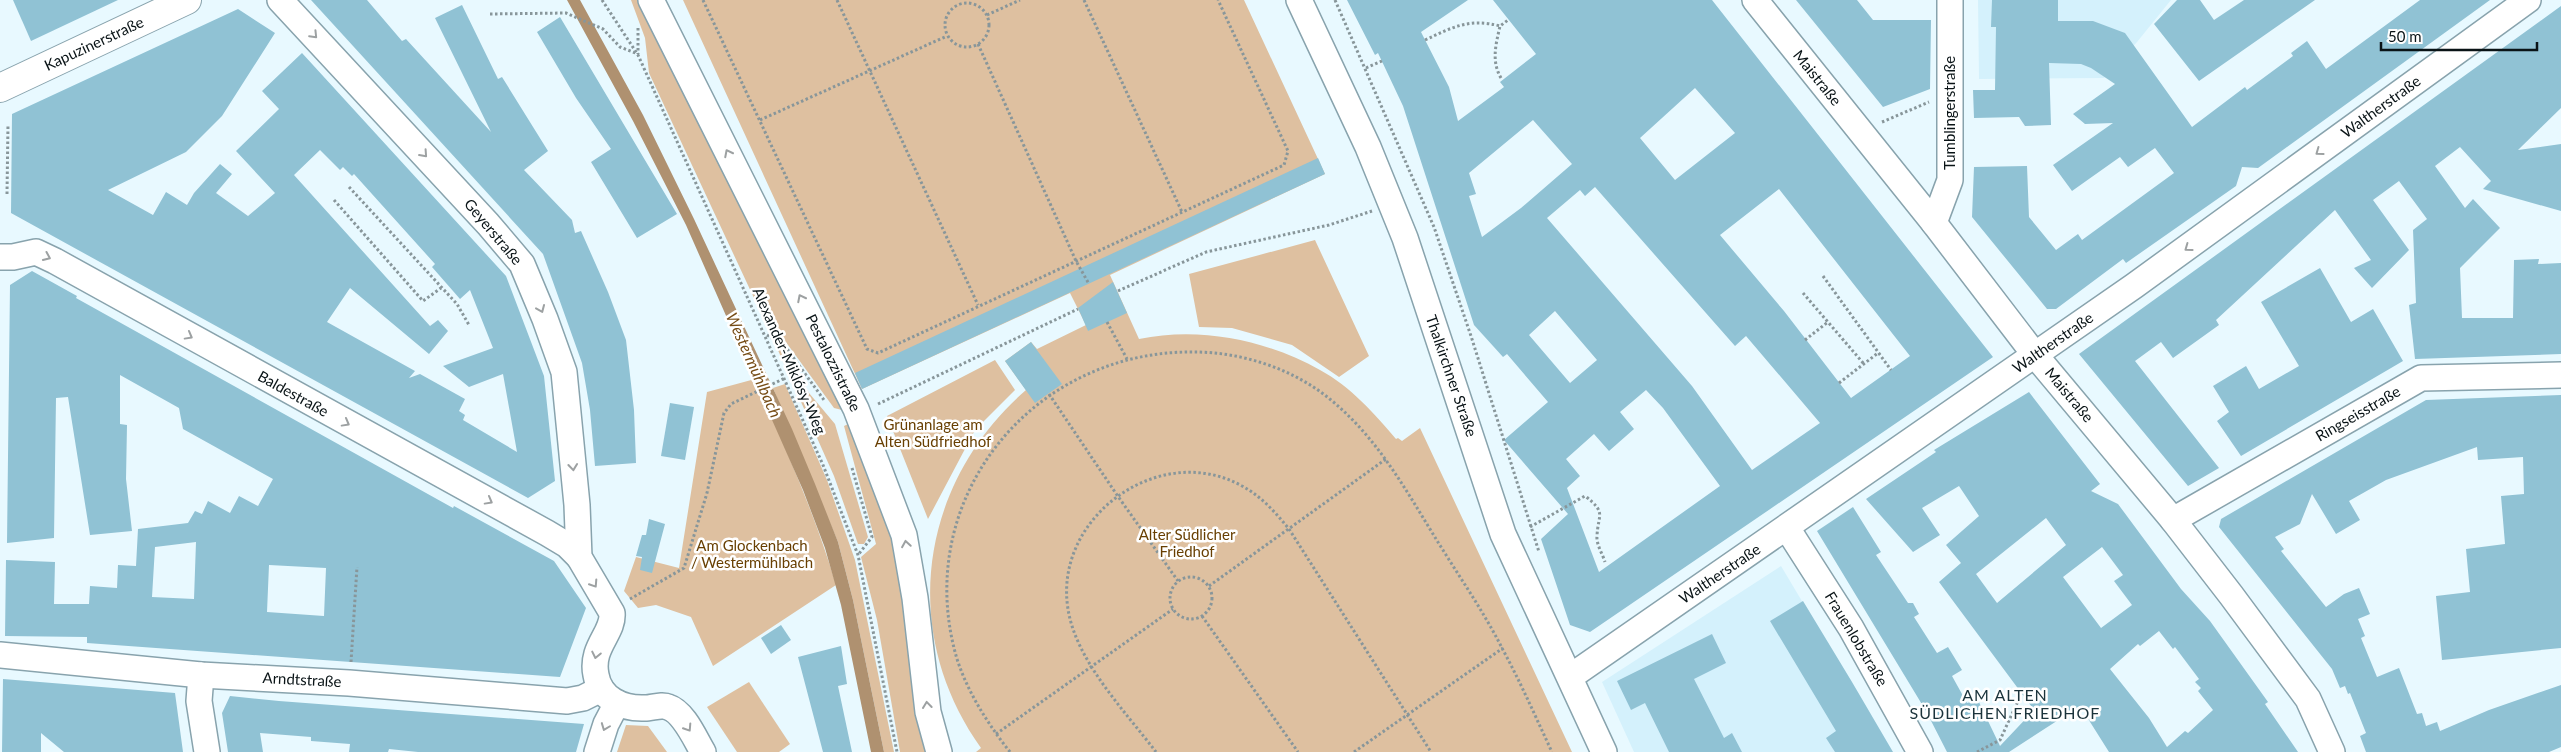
<svg xmlns="http://www.w3.org/2000/svg" width="2561" height="752" font-family="Lato,sans-serif">
<style>
.built{fill:#d4f1fc}
.green{fill:#dec0a0}
.water{fill:#af9170}
.building{fill:#90c2d4;fill-rule:evenodd}
.lines{fill:none;stroke-linecap:round;stroke-linejoin:round}
.minor-casing{stroke:#88a3ad;stroke-width:28}
.major-casing{stroke:#88a3ad;stroke-width:30}
.path{stroke:#88969a;stroke-width:3;stroke-dasharray:2.5 2.5;stroke-linecap:butt}
.minor{stroke:#fff;stroke-width:25}
.major{stroke:#fff;stroke-width:28}
.oneway{stroke:#9da1a2}
.labels{text-anchor:middle;stroke-width:5;stroke-linejoin:round;paint-order:stroke}
.street-label{font-size:15px;fill:#091316;stroke:#fff}
.park-label{font-size:15px;fill:#683f02;stroke:#fff}
.water-label{font-size:16px;font-style:italic;fill:#764c15;stroke:#fff}
.neighbourhood-label{font-size:16px;letter-spacing:1px;fill:#1b333b;stroke:#fff}
</style>
<rect width="100%" height="100%" fill="#e8f9ff"/>
<g class="built">
<polygon points="1978,0 2171,0 2137,42 2104,78 1979,79"/>
<polygon points="1781,566 1892,752 1634,752 1602,682"/>
</g>
<g class="green">
<polygon points="631,0 644,0 842,410 834,408 780,334 767,326 649,73 645,38"/>
<path d="M683 0H1244L1325 174 1110 275 1139 339C1200 326 1266 340 1320 370 1350 386 1375 414 1396 439L1398 438 1402 441 1420 428 1572 752H976L981 748C898 632 919 483 1026 390L1005 361 1031 342 1037 349 1086 325 1070 293 862 389Z"/>
<polygon points="1315,240 1369,356 1339,377 1292,345 1232,328 1199,327 1189,274"/>
<polygon points="780,347 809,393 835,424 868,537 864,544 858,544 834,476 777,348"/>
<polygon points="995,360 1015,390 975,430 928,519 887,416"/>
<path d="M755 379C785 447 815 514 836 585L713 666 691 617 656 605 638 608 624 591 636 557 679 568 707 392Z"/>
<polygon points="785,384 827,480 855,560 894,752 884,752 853,600 838,542 773,388"/>
<polygon points="850,423 890,523 934,752 900,752 877,620 861,557 876,544 844,426"/>
<polygon points="749,682 790,744 779,752 737,752 707,707"/>
<polygon points="626,725 648,726 667,752 617,752"/>
</g>
<polygon class="water" points="567,0 580,0 643,115 694,219 792,429 815,484 838,542 853,600 884,752 871,752 841,605 825,548 803,490 686,225 633,121"/>
<g class="building">
<polygon points="13,0 118,0 31,41"/>
<polygon points="311,0 367,0 402,41 406,39 491,132 435,18 462,5 498,79 502,77 548,151 524,170 572,220 575,233 581,231 608,292 626,340 634,410 636,463 595,466 590,410 582,363 543,254"/>
<path d="M1347 0H1468L1421 32 1449 87 1458 121 1504 87 1500 82 1536 54 1493 0H1712L1993 357 1590 632 1570 625 1541 539 1568 514 1504 440 1548 402 1507 354 1503 357 1474 325 1403 106 1378 53 1375 55ZM1695 88 1735 133 1675 180 1640 138ZM1533 120 1572 164 1521 208 1482 237 1469 196 1476 194 1469 173ZM1595 187 1735 346 1746 336 1820 423 1752 470 1692 386 1547 218 1580 190 1585 196ZM1779 189 1910 356 1851 398 1784 311 1720 235ZM1555 311 1597 360 1570 383 1529 335ZM1646 390 1663 408 1720 486 1599 572 1567 488 1580 476 1566 459 1594 434 1609 451 1634 429 1620 412Z"/>
<polygon points="1796,0 1857,0 1873,20 1931,20 1930,89 1883,107"/>
<polygon points="1992,0 2058,0 2058,21 2093,21 2125,33 2192,127 2245,87 2247,90 2293,56 2291,53 2307,41 2326,69 2420,0 2490,0 2258,168 2242,167 2236,186 2126,263 2123,259 2056,309 2047,309 1972,217 1974,167 2027,166 2029,217 2056,250 2078,234 2082,240 2174,173 2155,148 2128,167 2120,157 2072,191 2053,165 2113,123 2085,124 2073,114 2115,84 2091,68 2081,64 2049,63 2051,125 2025,126 2019,117 1974,118 1973,90 1995,90 1996,27 1991,27"/>
<polygon points="2177,0 2200,0 2214,20 2244,0 2315,0 2199,81 2154,24"/>
<polygon points="2561,6 2561,108 2518,150 2561,144 2561,211 2483,189 2491,181 2460,147 2435,166 2465,208 2473,199 2500,228 2460,268 2462,318 2513,318 2514,260 2539,259 2538,264 2561,263 2561,354 2415,359 2409,305 2416,303 2413,230 2427,219 2399,181 2373,200 2409,250 2372,288 2354,268 2371,260 2335,210 2216,320 2219,325 2173,358 2161,342 2135,361 2219,468 2188,486 2079,354"/>
<path d="M238 9 275 33 222 116 186 152 108 190 153 215 166 192 187 205 194 193 220 164 232 174 216 193 248 216 275 193 236 151 279 109 262 91 302 53 506 276 544 376 555 481 528 498 11 213 12 114ZM320 150 340 170 343 167 352 176 354 174 435 264 432 267 460 299 470 290 493 348 443 366 469 387 503 374 517 452 463 420 465 415 459 411 465 399 420 374 409 378 415 371 327 322 350 288 429 354 448 331 438 320 430 326 294 175Z"/>
<polygon points="560,17 677,214 637,238 591,162 611,149 576,98 537,32"/>
<polygon points="1318,158 1325,174 862,389 855,373"/>
<polygon points="2320,268 2351,322 2373,309 2403,361 2241,456 2217,421 2229,412 2213,386 2246,366 2259,389 2299,366 2261,302"/>
<path d="M32 271 77 296 76 298 453 508 454 506 554 561 586 608 560 677 87 643V637L5 636 6 560 55 562 54 604H89L90 586 117 588 118 565 136 566 138 529 188 523 195 511 202 514 208 501 230 513 239 496 258 506 273 479 183 429 179 408 120 375V424L127 425 126 479 132 531 90 535 68 397 56 398 54 538 7 543 10 285ZM196 542 194 599 152 597 155 547ZM269 565 326 568 324 616 267 612Z"/>
<polygon points="1113,282 1127,313 1088,331 1078,308"/>
<polygon points="1031,342 1062,384 1035,403 1005,361"/>
<path d="M2029 392 2100 484 2091 491 2118 504 2181 589 2210 621 2268 702 2265 704 2298 752H2109L2080 706 2009 752H1947L1926 711 1817 531 1853 507 1881 552 1876 555 1908 603H1913L1919 614 1914 617 1937 653 1948 647 1962 670 1952 676 1967 703 1978 700 2000 746 2034 710 1939 582 1961 563 1946 545 1979 516 1959 486 1922 508 1940 535 1913 552 1866 499 1936 452 1934 450ZM2046 518 2066 545 1997 603 1976 574ZM2102 547 2123 575 2114 581 2132 605 2101 628 2063 577ZM2159 631 2173 649 2175 647 2199 679 2195 682 2201 688 2198 691 2213 710 2188 733 2185 731 2167 747 2149 718 2110 669 2138 644 2140 646Z"/>
<polygon points="2561,395 2561,648 2442,660 2436,596 2470,592 2466,549 2505,544 2501,496 2524,494 2523,457 2478,460 2477,447 2386,480 2349,501 2360,520 2336,534 2312,494 2300,524 2275,537 2284,549 2281,551 2326,607 2344,594 2359,588 2370,614 2358,619 2365,636 2361,638 2377,677 2399,668 2417,714 2422,713 2426,726 2437,722 2440,731 2489,710 2561,685 2561,747 2549,752 2366,752 2360,736 2366,733 2350,693 2348,694 2345,686 2340,688 2332,669 2219,527 2221,519 2426,400"/>
<polygon points="670,403 694,407 685,460 661,456"/>
<polygon points="649,519 665,524 652,573 640,570 642,557 636,556 642,535 646,535"/>
<polygon points="1803,601 1852,682 1893,752 1835,752 1826,738 1836,731 1770,621"/>
<polygon points="781,625 791,640 771,654 761,638"/>
<polygon points="1712,634 1726,663 1694,679 1724,738 1732,733 1742,752 1669,752 1645,703 1631,710 1617,681"/>
<polygon points="841,646 847,684 838,686 852,752 823,752 798,657"/>
<polygon points="3,679 175,693 183,752 64,752 41,733 41,752 2,752"/>
<polygon points="230,696 279,701 584,724 576,752 418,752 389,749 388,752 349,752 350,744 311,741 311,737 260,733 263,752 228,752 222,713"/>
</g>
<g class="lines">
<defs>
<g id="minor">
<path d="M280 0 488 224 522 264 545 319 564 372 577 505 579 557 612 613C614 633 590 647 596 675 600 699 623 709 645 708 652 708 662 704 668 707 684 712 695 739 703 752"/>
<polyline points="651,0 856,409 904,535 915,598 928,712 939,752"/>
<polyline points="1299,0 1368,147 1405,238 1503,534 1604,752"/>
<polyline points="1755,0 1934,223 2035,355 2173,520 2231,595 2308,699 2332,752"/>
<polyline points="1934,223 1950,180 1950,0"/>
<polyline points="0,257 13,257 36,252 55,261 547,533 567,545 579,557"/>
<polyline points="2173,520 2421,378 2561,375"/>
<polyline points="1787,528 1851,628 1920,752"/>
<polyline points="0,655 201,675 349,683 567,701 583,698 601,689"/>
<polyline points="201,675 199,701 207,752"/>
<polyline points="1570,677 2134,286 2528,0"/>
<polyline points="597,752 606,724 617,703"/>
</g>
<polyline id="major" points="0,88 187,0"/>
</defs>
<use href="#minor" class="minor-casing"/>
<use href="#major" class="major-casing"/>
<g class="path">
<polyline points="602,0 638,55 823,465 858,555 897,752"/>
<polyline points="703,0 867,349 878,353 1284,165 1288,151 1218,0"/>
<polyline points="837,0 978,305"/>
<polyline points="1084,0 1182,212"/>
<polyline points="1335,0 1434,227 1471,336 1539,552"/>
<circle cx="967" cy="25" r="22"/>
<polyline points="490,14 566,13 603,29 620,47 638,54"/>
<polyline points="987,15 1020,0"/>
<polyline points="638,28 638,54"/>
<path d="M1425 40C1453 27 1469 18 1500 26"/>
<polyline points="978,44 1076,261 1089,284"/>
<polyline points="1366,68 1382,61"/>
<path d="M1501 78C1491 61 1496 44 1500 26L1508 20"/>
<polyline points="760,120 947,36"/>
<polyline points="1882,122 1929,102"/>
<polyline points="349,187 457,304 469,325"/>
<polyline points="7,194 8,124"/>
<polyline points="334,200 423,301 441,288"/>
<polyline points="1823,276 1891,370"/>
<polyline points="1118,291 1206,252 1329,225 1372,211"/>
<polyline points="1803,293 1864,364"/>
<polyline points="1107,322 1127,359"/>
<polyline points="767,335 785,346 824,400"/>
<polyline points="1805,340 1828,322"/>
<polyline points="1839,383 1878,353"/>
<polyline points="1049,394 1117,495 1178,581"/>
<polyline points="878,404 1078,309"/>
<polyline points="852,468 872,537 858,555"/>
<path d="M1530 527 1585 496C1607 513 1598 514 1597 536 1596 544 1603 555 1605 562"/>
<circle cx="1191" cy="598" r="21"/>
<polyline points="1209,586 1386,459"/>
<polyline points="630,599 684,568 707,493 724,413 731,404 785,378"/>
<polyline points="1202,616 1298,752"/>
<polyline points="351,662 357,567"/>
<polyline points="996,734 1173,609"/>
<path d="M1010 752C988 724 968 693 957 659 910 500 1032 350 1194 352 1242 352 1294 369 1331 400 1376 437 1403 485 1433 534 1456 572 1483 610 1503 650 1521 683 1536 718 1552 752"/>
<path d="M1156 752C1125 711 1076 661 1068 609 1053 517 1160 440 1242 486 1261 496 1275 512 1289 529L1431 752"/>
<polyline points="1354,752 1503,648"/>
<polyline points="1977,752 2000,740 2018,701"/>
</g>
<use href="#minor" class="minor"/>
<use href="#major" class="major"/>
</g>
<defs><path id="oneway-chevron" d="M-2-3.5L2.5 0L-2 3.5" fill="none" stroke-width="1.6" stroke-linecap="round" stroke-linejoin="round" transform="scale(1.25)"/></defs>
<g class="oneway">
<use href="#oneway-chevron" transform="translate(314 35) rotate(46)"/>
<use href="#oneway-chevron" transform="translate(2319 152) rotate(144)"/>
<use href="#oneway-chevron" transform="translate(728 153) rotate(-117)"/>
<use href="#oneway-chevron" transform="translate(424 154) rotate(48)"/>
<use href="#oneway-chevron" transform="translate(2188 248) rotate(144)"/>
<use href="#oneway-chevron" transform="translate(47 257) rotate(24)"/>
<use href="#oneway-chevron" transform="translate(801 298) rotate(-117)"/>
<use href="#oneway-chevron" transform="translate(541 309) rotate(67)"/>
<use href="#oneway-chevron" transform="translate(189 336) rotate(29)"/>
<use href="#oneway-chevron" transform="translate(346 423) rotate(29)"/>
<use href="#oneway-chevron" transform="translate(573 467) rotate(84)"/>
<use href="#oneway-chevron" transform="translate(489 501) rotate(29)"/>
<use href="#oneway-chevron" transform="translate(906 544) rotate(-99)"/>
<use href="#oneway-chevron" transform="translate(594 584) rotate(57)"/>
<use href="#oneway-chevron" transform="translate(596 655) rotate(102)"/>
<use href="#oneway-chevron" transform="translate(927 705) rotate(-97)"/>
<use href="#oneway-chevron" transform="translate(605 727) rotate(111)"/>
<use href="#oneway-chevron" transform="translate(688 728) rotate(57)"/>
</g>
<g class="labels">
<g class="street-label">
<text transform="translate(94 44) rotate(-25)" y="5">Kapuzinerstraße</text>
<text transform="translate(1817 78) rotate(51)" y="5">Maistraße</text>
<text transform="translate(2381 107) rotate(-36)" y="5">Waltherstraße</text>
<text transform="translate(1950 113) rotate(-90)" y="5">Tumblingerstraße</text>
<text transform="translate(493 232) rotate(50)" y="5">Geyerstraße</text>
<text transform="translate(2053 343) rotate(-35)" y="5">Waltherstraße</text>
<text transform="translate(789 361) rotate(66)" y="5">Alexander-Miklósy-Weg</text>
<text transform="translate(833 363) rotate(64)" y="5">Pestalozzistraße</text>
<text transform="translate(1451 376) rotate(71)" y="5">Thalkirchner Straße</text>
<text transform="translate(293 394) rotate(29)" y="5">Baldestraße</text>
<text transform="translate(2069 395) rotate(50)" y="5">Maistraße</text>
<text transform="translate(2358 414) rotate(-30)" y="5">Ringseisstraße</text>
<text transform="translate(1720 574) rotate(-34)" y="5">Waltherstraße</text>
<text transform="translate(1856 639) rotate(59)" y="5">Frauenlobstraße</text>
<text transform="translate(302 680) rotate(3)" y="5">Arndtstraße</text>
</g>
<g class="park-label">
<text x="933" y="430">Grünanlage am<tspan x="933" dy="17">Alten Südfriedhof</tspan></text>
<text x="1187" y="540">Alter Südlicher<tspan x="1187" dy="17">Friedhof</tspan></text>
<text x="752" y="551">Am Glockenbach<tspan x="752" dy="17">/ Westermühlbach</tspan></text>
</g>
<g class="water-label">
<text transform="translate(754 365) rotate(66)" y="6">Westermühlbach</text>
</g>
<g class="neighbourhood-label">
<text x="2005" y="701">AM ALTEN<tspan x="2005" dy="18">SÜDLICHEN FRIEDHOF</tspan></text>
</g>
</g>
<path d="M2381 42v8h156v-8" fill="none" stroke="#091316" stroke-width="2.5"/>
<text x="2388" y="42" font-size="15" fill="#091316" stroke="#ffffff" stroke-width="4" paint-order="stroke">50 m</text>
</svg>
